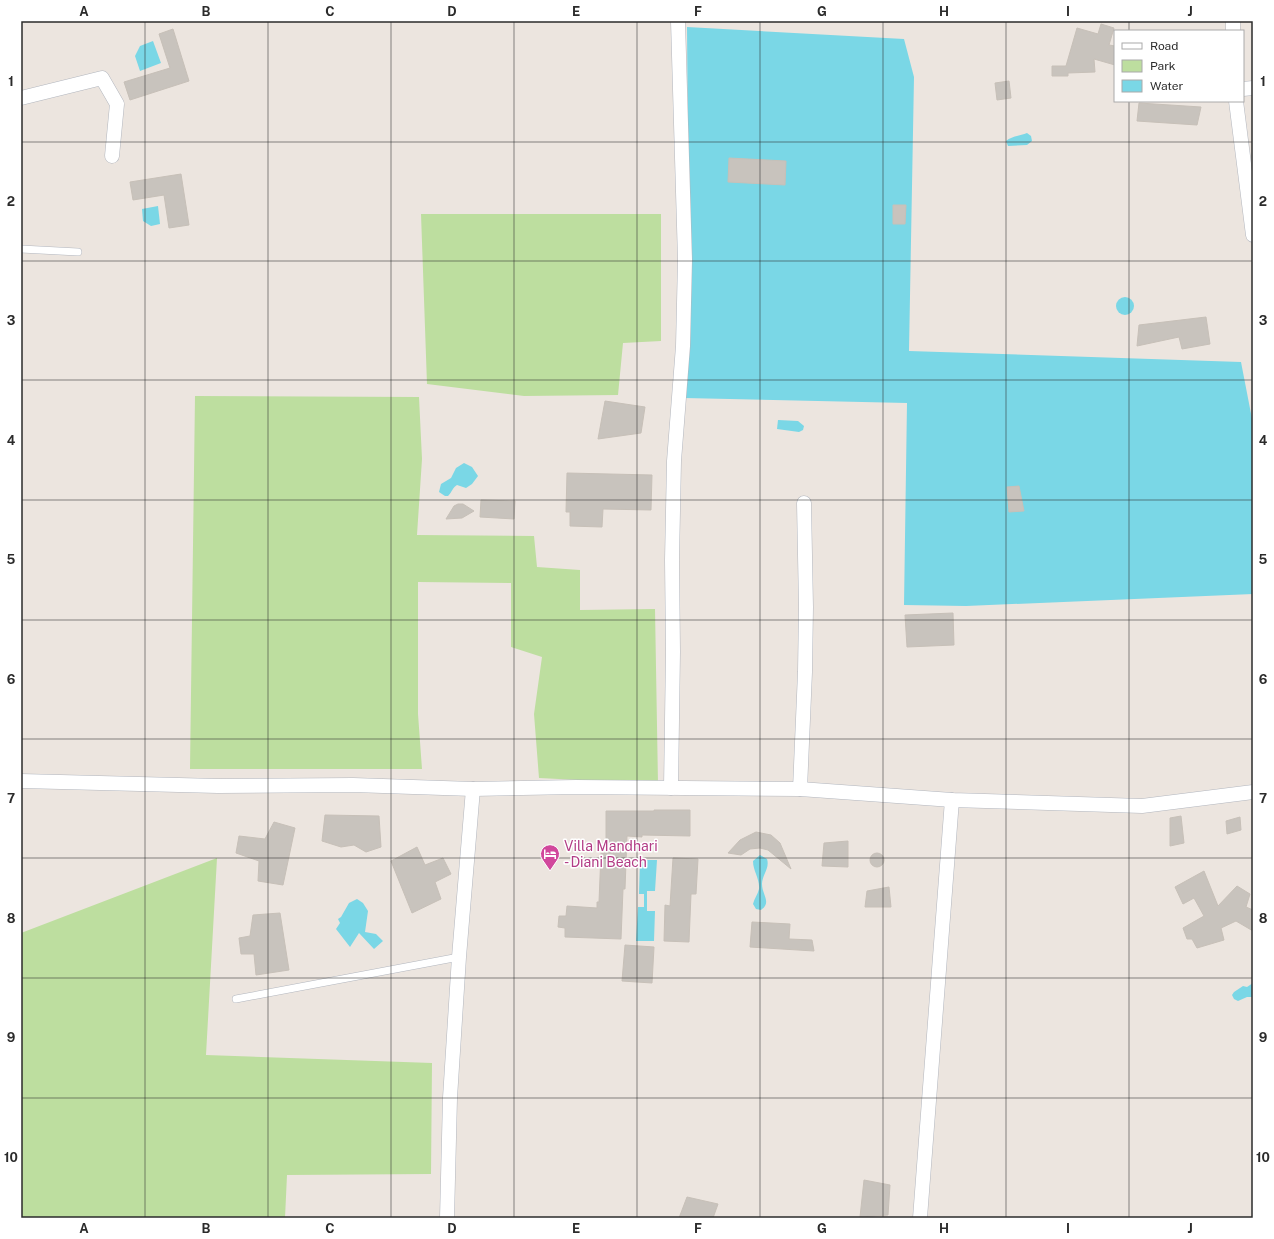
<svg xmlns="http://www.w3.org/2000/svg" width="1274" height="1239" font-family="'Public Sans',sans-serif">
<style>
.green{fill:#bdde9f}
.water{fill:#7ad7e6}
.building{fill:#c8c3bd;stroke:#c7c0b8}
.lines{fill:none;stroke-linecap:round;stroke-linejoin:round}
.service-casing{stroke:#b2b6be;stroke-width:8}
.minor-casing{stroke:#b2b6be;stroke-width:15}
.service{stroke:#fff;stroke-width:7}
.minor{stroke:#fff;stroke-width:14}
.grid{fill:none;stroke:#2b2b2b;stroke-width:1;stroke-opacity:0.55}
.labels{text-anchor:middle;stroke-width:3;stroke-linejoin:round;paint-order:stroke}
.hotel-label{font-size:14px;fill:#b23c85;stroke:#fff;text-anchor:start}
.neatline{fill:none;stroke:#2b2b2b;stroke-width:1.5}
.grid-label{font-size:13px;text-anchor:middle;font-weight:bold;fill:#2b2b2b}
</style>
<rect width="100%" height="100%" fill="#ece5df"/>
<g class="green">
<polygon points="421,214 661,214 661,341 623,343 618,395 524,396 427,384"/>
<polygon points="195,396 419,397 422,459 417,535 534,536 537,567 580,570 580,610 655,609 658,784 539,778 534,714 542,657 511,647 511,583 418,582 418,714 422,769 190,769"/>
<polygon points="217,858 206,1055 432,1063 431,1174 287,1175 285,1218 21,1218 21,933"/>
</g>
<g class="water">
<polygon points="687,27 904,39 914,77 909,351 1241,362 1253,424 1253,594 966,606 904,605 907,403 684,398 689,266"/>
<polygon points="153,41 161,63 140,71 135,56 140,46"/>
<path d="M1027 133 1031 136 1032 141 1027 145 1008 146 1006 141C1012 136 1020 136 1027 133Z"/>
<polygon points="158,206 160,224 151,226 143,221 142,209"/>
<circle cx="1125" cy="306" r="9"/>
<polygon points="778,420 798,421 804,426 803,430 799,432 777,429"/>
<path d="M464 463 472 467 478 476 472 484 466 488 457 485C453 487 452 492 448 496H445L439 492 441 484 451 478 456 468Z"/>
<path d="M760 855 767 859C770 868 762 875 762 884 762 895 772 902 761 910L756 909 753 904C754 899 758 894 759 889 760 879 753 871 753 861Z"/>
<polygon points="640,860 657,860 655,891 647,891 647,911 655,911 654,941 636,941 638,907 644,907 644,894 639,894"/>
<polygon points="357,899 363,903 368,911 365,932 376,934 383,941 374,949 359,933 350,947 336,929 340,923 338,919 341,917 349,903"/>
<polygon points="1253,983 1253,997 1247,997 1238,1001 1234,999 1232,995 1234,992 1243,986 1247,987"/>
</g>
<g class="building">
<polygon points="1101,24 1114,28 1109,45 1115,46 1115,65 1094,59 1095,72 1068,73 1068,76 1052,76 1052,66 1066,66 1077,28 1098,34"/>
<polygon points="173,29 189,81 130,100 124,82 170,68 159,34"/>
<polygon points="1009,81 1011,98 997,100 995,83"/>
<polygon points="1139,103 1201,107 1197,125 1137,121"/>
<polygon points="729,158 786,161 785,185 728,182"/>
<polygon points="181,174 189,225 169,228 164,195 133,200 130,182"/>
<polygon points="893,205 906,205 905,224 893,224"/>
<polygon points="1206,317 1210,344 1182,349 1179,337 1137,346 1139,325"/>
<polygon points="605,401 645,407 641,433 598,439"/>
<polygon points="567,473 652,475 651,510 603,509 602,527 570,526 570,512 566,512"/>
<polygon points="1019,486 1024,511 1009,512 1007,487"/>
<polygon points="481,500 515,501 514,519 480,517"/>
<polygon points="458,504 463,504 474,511 462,518 446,519 454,506"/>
<polygon points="953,613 954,645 907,647 905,615"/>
<polygon points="654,810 690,810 690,836 642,835 642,837 627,836 625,889 623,889 621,939 565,937 565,928 558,927 559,916 566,916 567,906 597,908 597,902 599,902 601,853 606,853 606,811 654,811"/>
<polygon points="325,815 379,816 381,847 366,852 354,845 341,847 322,841"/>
<polygon points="1181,816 1184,843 1170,846 1170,818"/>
<polygon points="1240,817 1241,830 1227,834 1226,821"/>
<polygon points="274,822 295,828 283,885 258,881 259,861 236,853 239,836 265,839"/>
<polygon points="756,832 771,835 780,843 791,869 768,850 760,848 750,849 741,855 728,853 740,840"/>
<polygon points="848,841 848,867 822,866 824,843"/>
<polygon points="417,847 425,865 443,858 451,874 435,882 441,899 412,913 391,861"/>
<circle cx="877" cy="860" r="7"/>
<polygon points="673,858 698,859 696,894 691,894 689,942 664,941 665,905 670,906"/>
<polygon points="1204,871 1218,906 1237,886 1250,894 1246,907 1253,910 1253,931 1236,921 1221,928 1224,940 1197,948 1192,939 1187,939 1183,928 1204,916 1194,898 1183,904 1175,887"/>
<polygon points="889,887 891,907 865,907 867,891"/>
<polygon points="280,913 289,970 256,975 254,954 241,954 239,938 250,936 253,915"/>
<polygon points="752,922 790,924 789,939 812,940 814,951 750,947"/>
<polygon points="625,945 654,947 652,983 622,981"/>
<polygon points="864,1180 890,1185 888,1215 860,1217"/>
<polygon points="687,1197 718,1204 713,1218 679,1218"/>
</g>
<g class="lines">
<defs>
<g id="service">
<polyline points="21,249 78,252"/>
<polyline points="236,999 459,957"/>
</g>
<g id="minor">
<polyline points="1233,21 1233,31"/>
<polyline points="1243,89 1253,88"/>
<polyline points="21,98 102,78 117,104 112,156"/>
<polyline points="1236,101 1253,235"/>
<polyline points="21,781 218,786 353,785 473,789 576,787 800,789 952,800 1142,806 1253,792"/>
<polyline points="671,788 673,652 672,560 674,461 683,346 685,260 678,21"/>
<polyline points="800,789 805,672 806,607 804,503"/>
<polyline points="447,1218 450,1098 459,957 473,789"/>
<polyline points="920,1218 952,800"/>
</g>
</defs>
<use href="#service" class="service-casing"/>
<use href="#minor" class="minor-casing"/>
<use href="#service" class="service"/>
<use href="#minor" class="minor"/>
</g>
<path class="grid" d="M145 21V1218M268 21V1218M391 21V1218M514 21V1218M637 21V1218M760 21V1218M883 21V1218M1006 21V1218M1129 21V31M1129 101V1218M21 142H1253M21 261H1253M21 380H1253M21 500H1253M21 620H1253M21 739H1253M21 858H1253M21 978H1253M21 1098H1253"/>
<defs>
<symbol id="hotel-pin" viewBox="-11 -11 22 30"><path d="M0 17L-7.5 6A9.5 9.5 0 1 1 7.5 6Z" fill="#d1479c" stroke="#fff"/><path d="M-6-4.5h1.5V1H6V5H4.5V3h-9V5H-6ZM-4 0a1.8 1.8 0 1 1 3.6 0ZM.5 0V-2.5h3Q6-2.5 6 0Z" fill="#fff"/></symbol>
</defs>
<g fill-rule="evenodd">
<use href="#hotel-pin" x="539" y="843" width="22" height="30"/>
</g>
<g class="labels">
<g class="hotel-label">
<text x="564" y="851">Villa Mandhari<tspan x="564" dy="16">- Diani Beach</tspan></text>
</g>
</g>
<rect width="1274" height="1239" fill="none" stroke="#ffffff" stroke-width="44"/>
<rect x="1114" y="30" width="130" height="72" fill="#ffffff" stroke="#aaaaaa"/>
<rect x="1122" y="43" width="20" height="6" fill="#ffffff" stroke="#aaaaaa"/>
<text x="1150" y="50" font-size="12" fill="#2b2b2b">Road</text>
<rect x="1122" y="60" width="20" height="12" fill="#bdde9f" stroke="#aaaaaa"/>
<text x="1150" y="70" font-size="12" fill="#2b2b2b">Park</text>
<rect x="1122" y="80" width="20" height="12" fill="#7ad7e6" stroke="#aaaaaa"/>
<text x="1150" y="90" font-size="12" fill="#2b2b2b">Water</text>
<rect x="22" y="22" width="1230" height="1195" class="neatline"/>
<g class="grid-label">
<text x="84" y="16">A</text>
<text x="206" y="16">B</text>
<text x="330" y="16">C</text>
<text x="452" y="16">D</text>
<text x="576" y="16">E</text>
<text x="698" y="16">F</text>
<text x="822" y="16">G</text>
<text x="944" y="16">H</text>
<text x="1068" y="16">I</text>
<text x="1190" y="16">J</text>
<text x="11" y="86">1</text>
<text x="1263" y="86">1</text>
<text x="11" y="206">2</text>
<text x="1263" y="206">2</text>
<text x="11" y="325">3</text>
<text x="1263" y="325">3</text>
<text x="11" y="445">4</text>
<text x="1263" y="445">4</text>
<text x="11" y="564">5</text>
<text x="1263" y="564">5</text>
<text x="11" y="684">6</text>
<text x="1263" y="684">6</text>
<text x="11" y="803">7</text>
<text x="1263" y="803">7</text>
<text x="11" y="923">8</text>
<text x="1263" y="923">8</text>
<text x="11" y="1042">9</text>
<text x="1263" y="1042">9</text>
<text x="11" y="1162">10</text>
<text x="1263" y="1162">10</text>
<text x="84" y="1233">A</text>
<text x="206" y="1233">B</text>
<text x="330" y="1233">C</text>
<text x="452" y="1233">D</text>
<text x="576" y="1233">E</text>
<text x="698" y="1233">F</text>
<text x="822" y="1233">G</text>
<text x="944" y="1233">H</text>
<text x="1068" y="1233">I</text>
<text x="1190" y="1233">J</text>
</g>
</svg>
